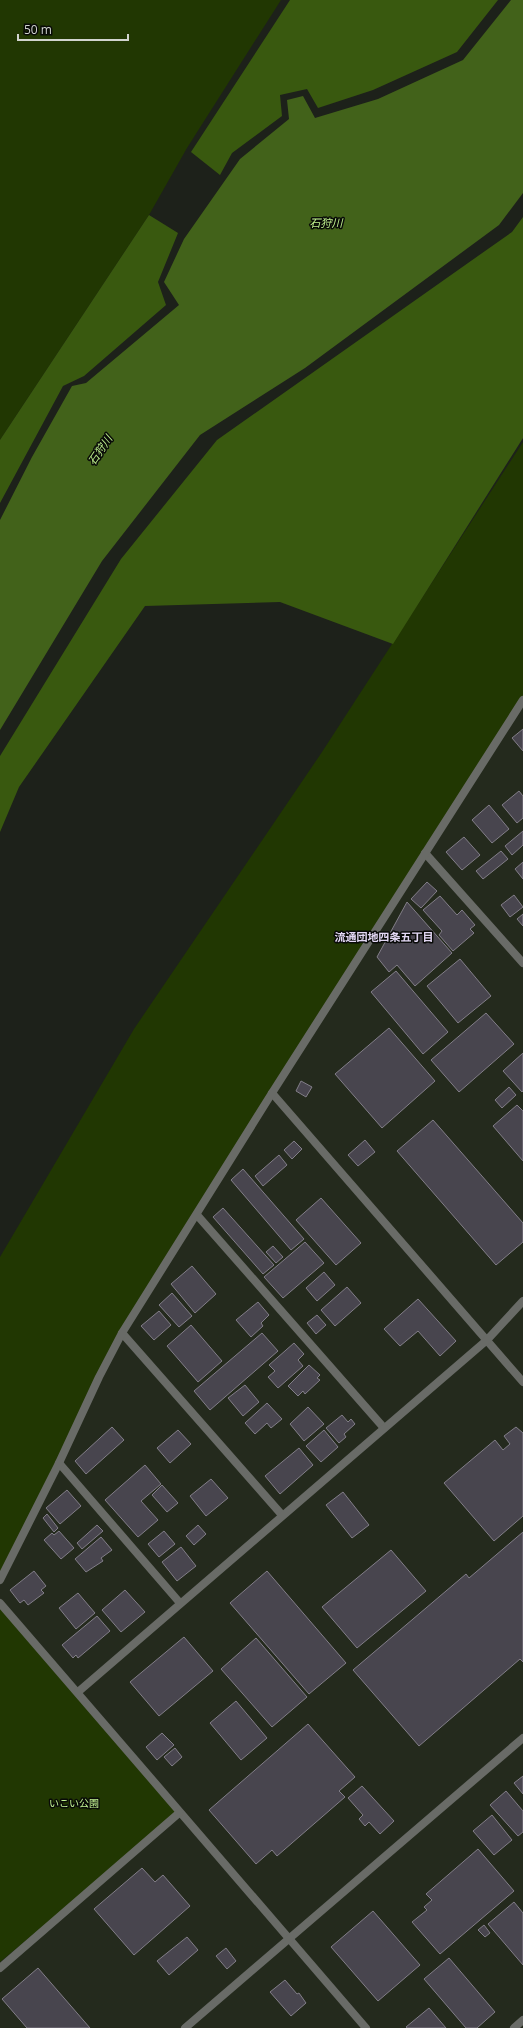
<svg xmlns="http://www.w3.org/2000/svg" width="523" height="2028" font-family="'Open Sans','Noto Sans JP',sans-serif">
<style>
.built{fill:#242a1d}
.green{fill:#213702}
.forest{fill:#39590f}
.water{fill:#42621a}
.building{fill:#48454e;stroke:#827e88}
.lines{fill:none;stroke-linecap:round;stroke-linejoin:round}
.minor{stroke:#696b67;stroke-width:8}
.labels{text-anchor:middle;stroke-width:3;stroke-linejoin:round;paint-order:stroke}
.park-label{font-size:10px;fill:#c4f694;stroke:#080a07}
.water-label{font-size:11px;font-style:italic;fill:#beef8d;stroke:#080a07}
.neighbourhood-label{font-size:11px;font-weight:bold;fill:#e3d8f4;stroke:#080a07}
</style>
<rect width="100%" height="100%" fill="#1d211a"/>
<polygon class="built" points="523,700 523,2028 0,2028 0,1962 179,1813 0,1603 0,1580 122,1333"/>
<g class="green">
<polygon points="0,0 281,0 187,148 149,215 0,440"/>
<polygon points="523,442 523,700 122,1333 0,1580 0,1257 134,1029 322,752"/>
<polygon points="0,1603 179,1813 0,1962"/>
</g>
<g class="forest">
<polygon points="290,0 498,0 457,52 373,90 318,108 307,89 280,95 282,116 232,153 220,175 191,152"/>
<polygon points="149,215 178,233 158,282 166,305 84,376 63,386 0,503 0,440"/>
<polygon points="523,217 523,438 393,644 280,602 145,606 19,787 0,832 0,756 121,559 217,440 512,232"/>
</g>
<polygon class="water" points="511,0 523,0 523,193 499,225 305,368 200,435 102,561 0,730 0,520 32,457 72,386 86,383 179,305 164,282 184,239 240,159 289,119 287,100 303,96 315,118 378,99 463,60"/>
<g class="building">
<polygon points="523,729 523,751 512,738"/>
<polygon points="519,791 523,796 523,818 517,823 502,805"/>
<polygon points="489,805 509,829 492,843 472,820"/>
<polygon points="523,831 523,845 512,855 505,846"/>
<polygon points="464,837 480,855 462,870 446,852"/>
<polygon points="501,851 508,859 483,879 476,871"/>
<polygon points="523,862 523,879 515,869"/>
<polygon points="427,882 437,891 421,908 411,899"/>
<polygon points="514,895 523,907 510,917 501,905"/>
<polygon points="440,896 457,915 462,910 475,925 470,929 474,933 453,951 439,935 442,931 423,910"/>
<polygon points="407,902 452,953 415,986 397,965 389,972 377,957"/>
<polygon points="523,914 523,926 517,919"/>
<polygon points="460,959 491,996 458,1023 427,986"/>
<polygon points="396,971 448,1032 423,1054 371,992"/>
<polygon points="486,1013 514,1044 459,1092 431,1060"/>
<polygon points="389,1028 435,1081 382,1128 335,1074"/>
<polygon points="523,1053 523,1091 522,1092 503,1071"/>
<polygon points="301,1081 312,1087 306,1097 296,1091"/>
<polygon points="509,1087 516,1095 502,1108 495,1100"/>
<polygon points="517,1105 523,1111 523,1161 493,1126"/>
<polygon points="433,1120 523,1223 523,1242 496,1265 397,1151"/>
<polygon points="365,1140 375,1152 358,1166 348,1155"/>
<polygon points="294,1141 302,1149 292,1159 284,1150"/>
<polygon points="279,1155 287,1165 263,1186 255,1176"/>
<polygon points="243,1169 304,1239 291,1250 231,1180"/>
<polygon points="321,1198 361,1243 336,1265 296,1220"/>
<polygon points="223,1208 274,1265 263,1274 213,1217"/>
<polygon points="305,1242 324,1263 283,1298 264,1277"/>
<polygon points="273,1246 283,1257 276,1263 266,1252"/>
<polygon points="192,1266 216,1294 195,1313 171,1284"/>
<polygon points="324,1272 335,1285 317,1301 306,1288"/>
<polygon points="347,1287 361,1303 335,1326 321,1310"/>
<polygon points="172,1293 192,1316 179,1327 159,1305"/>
<polygon points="418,1299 456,1341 440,1356 418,1331 400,1346 384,1329"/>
<polygon points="258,1302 269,1315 261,1323 263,1326 251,1337 236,1320"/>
<polygon points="159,1311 171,1325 154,1340 141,1326"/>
<polygon points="317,1315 326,1325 316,1334 307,1323"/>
<polygon points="191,1325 222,1361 198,1382 167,1346"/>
<polygon points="262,1333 278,1351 210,1410 194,1391"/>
<polygon points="294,1343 304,1354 298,1360 303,1366 278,1388 268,1377 275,1371 269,1365"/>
<polygon points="309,1365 320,1375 317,1378 320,1380 305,1394 303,1391 298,1396 288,1386"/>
<polygon points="245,1385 259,1402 243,1416 228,1398"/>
<polygon points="267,1403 282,1419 271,1428 267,1423 255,1434 245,1423"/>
<polygon points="308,1407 324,1424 304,1441 290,1424"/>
<polygon points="342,1415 348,1422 351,1419 355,1424 344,1434 346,1437 339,1443 326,1428"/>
<polygon points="112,1427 124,1440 86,1474 75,1461"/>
<polygon points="516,1427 523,1433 523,1516 494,1541 444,1483 495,1440 503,1450 510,1444 504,1436"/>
<polygon points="178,1430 191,1444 170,1463 157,1448"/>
<polygon points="324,1430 338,1447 321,1462 306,1446"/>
<polygon points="299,1448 313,1465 280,1494 265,1476"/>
<polygon points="145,1465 161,1484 141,1501 158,1520 138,1537 105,1500"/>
<polygon points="211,1479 228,1498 206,1516 190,1496"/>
<polygon points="162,1485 178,1503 167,1512 152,1495"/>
<polygon points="67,1490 81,1506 60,1524 46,1508"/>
<polygon points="343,1492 369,1525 352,1538 326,1505"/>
<polygon points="47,1514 58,1528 54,1532 43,1518"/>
<polygon points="97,1525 103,1531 82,1549 77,1543"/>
<polygon points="198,1525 206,1534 194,1545 186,1536"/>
<polygon points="59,1531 74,1548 61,1559 44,1540 52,1533 54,1535"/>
<polygon points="164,1531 175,1544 159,1557 148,1544"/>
<polygon points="523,1532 523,1662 520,1659 419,1746 353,1670 466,1574 469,1578"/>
<polygon points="101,1537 112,1550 101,1558 103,1561 86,1572 75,1559"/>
<polygon points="181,1547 196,1566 177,1581 162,1562"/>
<polygon points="391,1550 426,1591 357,1648 322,1607"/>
<polygon points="34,1571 46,1586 41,1590 44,1593 28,1605 24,1600 20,1603 10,1590"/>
<polygon points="267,1571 346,1663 309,1694 230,1603"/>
<polygon points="125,1590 145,1612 121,1632 102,1610"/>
<polygon points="78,1593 95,1613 76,1629 59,1608"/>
<polygon points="97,1616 110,1631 78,1658 76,1655 73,1658 62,1645"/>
<polygon points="184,1637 213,1671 159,1716 130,1682"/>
<polygon points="256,1638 307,1697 272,1727 221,1669"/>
<polygon points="236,1701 267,1738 241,1760 210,1723"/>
<polygon points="308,1724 355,1777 339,1791 345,1797 277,1856 272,1850 256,1864 209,1810"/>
<polygon points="162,1733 174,1745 157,1760 146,1747"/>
<polygon points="175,1748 182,1757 172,1766 164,1757"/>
<polygon points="523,1776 523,1794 514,1783"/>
<polygon points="362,1786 394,1821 380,1834 369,1822 365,1826 359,1819 363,1815 348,1798"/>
<polygon points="506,1791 523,1811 523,1832 518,1836 490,1805"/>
<polygon points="492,1815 512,1840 494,1855 473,1831"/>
<polygon points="478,1849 514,1891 440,1954 412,1922 427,1910 424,1907 432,1900 426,1894"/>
<polygon points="142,1868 155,1882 163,1875 190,1906 134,1955 94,1909"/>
<polygon points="514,1902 523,1913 523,1965 488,1924"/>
<polygon points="373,1911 420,1965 378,2001 331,1947"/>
<polygon points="484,1925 490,1933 485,1937 478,1930"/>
<polygon points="187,1937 198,1950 169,1975 157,1961"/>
<polygon points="226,1948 236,1961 227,1969 216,1956"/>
<polygon points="449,1958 495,2012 477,2028 466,2028 424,1979"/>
<polygon points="38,1968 90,2028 27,2028 2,1999"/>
<polygon points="285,1980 297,1994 299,1993 306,2003 291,2016 270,1992"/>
<polygon points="429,2008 446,2028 407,2028 406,2027"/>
</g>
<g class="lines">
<g class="minor">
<polyline points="425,853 523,963"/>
<polyline points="272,1093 523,1382"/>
<polyline points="197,1215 384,1428"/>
<polyline points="122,1333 282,1515"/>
<polyline points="59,1463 180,1603"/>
<polyline points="0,1580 59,1463 99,1377 122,1333 272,1093 523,700"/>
<polyline points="0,1603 366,2028"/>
<polyline points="78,1692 487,1340 523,1301"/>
<polyline points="0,1968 179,1813"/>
<polyline points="185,2028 523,1738"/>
<polyline points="514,2028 523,2020"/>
</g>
</g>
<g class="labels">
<g class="park-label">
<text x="74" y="1807">いこい公園</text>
</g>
<g class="water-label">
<text x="326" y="227">石狩川</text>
<text transform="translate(100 450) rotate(-56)" y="4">石狩川</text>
</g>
<g class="neighbourhood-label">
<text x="384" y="941">流通団地四条五丁目</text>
</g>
</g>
<path d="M18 34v6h110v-6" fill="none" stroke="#d1d4cf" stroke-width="2"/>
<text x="24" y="34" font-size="12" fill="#d1d4cf" stroke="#080a07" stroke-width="3" paint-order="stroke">50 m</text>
</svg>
